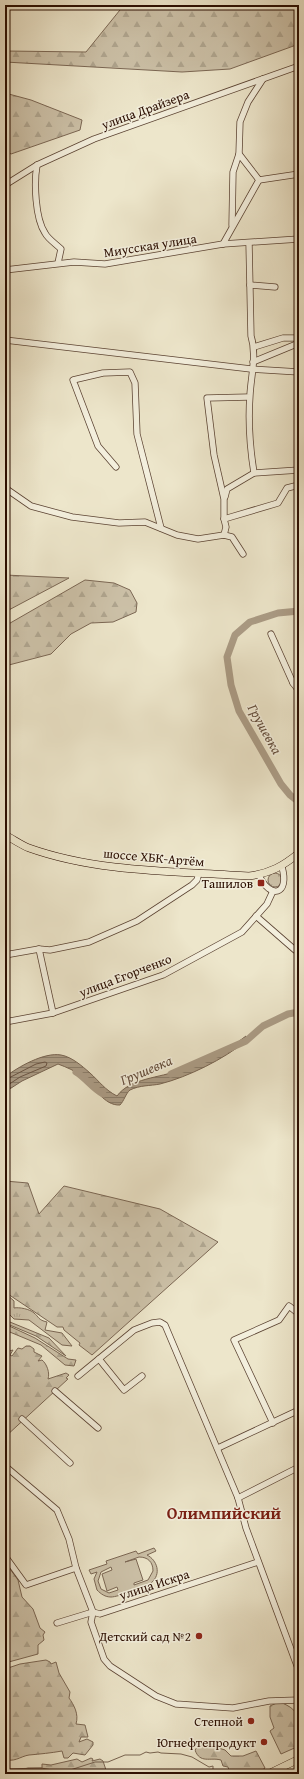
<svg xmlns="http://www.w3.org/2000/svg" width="304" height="1779" font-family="'Gentium Book Plus',serif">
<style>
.grass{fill:url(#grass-tufts);stroke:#7b6754}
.forest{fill:url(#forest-firs);stroke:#7b6754}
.garden{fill:#ccc1a8;stroke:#7b6754;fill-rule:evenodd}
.water{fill:url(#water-rules);stroke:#776350}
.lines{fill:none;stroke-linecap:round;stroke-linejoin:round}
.shore{stroke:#6a5443;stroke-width:1}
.stream{stroke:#776350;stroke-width:1}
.river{stroke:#ab9c86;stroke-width:7}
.minor-casing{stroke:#5b4333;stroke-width:7}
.major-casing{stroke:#2a0d00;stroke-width:8}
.minor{stroke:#f3efdd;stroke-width:5.5}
.major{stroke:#ede6cb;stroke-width:7}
.poi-dot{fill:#8f2418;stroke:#f3efdd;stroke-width:1.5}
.labels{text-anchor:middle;stroke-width:3;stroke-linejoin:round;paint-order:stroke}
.street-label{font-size:13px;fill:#2a0d00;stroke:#f3efdd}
.poi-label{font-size:13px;fill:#2a0d00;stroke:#f3efdd;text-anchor:end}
.water-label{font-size:14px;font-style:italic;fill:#644d3c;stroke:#f3efdd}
.district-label{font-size:17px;font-weight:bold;fill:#7a1f14;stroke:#f3efdd}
</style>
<defs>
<pattern id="grass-tufts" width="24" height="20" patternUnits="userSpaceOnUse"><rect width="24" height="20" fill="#ccc1a8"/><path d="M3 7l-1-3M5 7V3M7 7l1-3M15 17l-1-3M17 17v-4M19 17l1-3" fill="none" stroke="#afa58f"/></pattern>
<pattern id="forest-firs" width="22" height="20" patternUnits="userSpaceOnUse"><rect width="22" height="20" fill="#ccc1a8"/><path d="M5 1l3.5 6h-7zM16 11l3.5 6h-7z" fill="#afa58f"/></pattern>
<pattern id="water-rules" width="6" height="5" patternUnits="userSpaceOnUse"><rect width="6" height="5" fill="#ab9c86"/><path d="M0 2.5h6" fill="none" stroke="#8b7e6b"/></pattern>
</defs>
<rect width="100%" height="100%" fill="#ede6cb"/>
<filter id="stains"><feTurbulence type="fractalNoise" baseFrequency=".005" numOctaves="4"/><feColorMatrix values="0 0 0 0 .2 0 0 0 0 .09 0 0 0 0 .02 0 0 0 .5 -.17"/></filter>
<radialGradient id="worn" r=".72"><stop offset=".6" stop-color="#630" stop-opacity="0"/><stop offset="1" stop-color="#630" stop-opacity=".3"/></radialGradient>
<g class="grass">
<circle cx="275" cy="880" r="7"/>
<path d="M5 1293 14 1301V1308C19 1307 30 1309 34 1313 39 1317 38 1320 47 1322L45 1330 62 1333 72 1346 62 1345 29 1320 14 1319 5 1310V1305L7 1306 5 1303Z"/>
</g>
<g class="forest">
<polygon points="124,5 299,5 299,44 230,69 182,72 5,62 5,51 86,52"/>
<polygon points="5,93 31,100 82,120 80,130 11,154 5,150"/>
<polygon points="5,575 69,578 5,612"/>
<polygon points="85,580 114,583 130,590 137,603 136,612 113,622 91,623 71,634 51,654 5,666 5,626"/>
<polygon points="5,1181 28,1183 39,1214 64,1186 160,1209 218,1242 92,1355 79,1345 80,1343 64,1330 63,1327 57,1327 5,1292"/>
<polygon points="5,1320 49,1338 66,1356 36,1336 5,1323"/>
<polygon points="5,1324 35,1338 68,1359 76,1360 74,1366 65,1365 41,1345 5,1330"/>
<path d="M26 1346H30L34 1349V1352L42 1356 38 1361 42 1360C47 1364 50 1373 48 1379L66 1373 69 1375 66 1378 68 1379 5 1437V1352L13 1350 10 1355 12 1356 18 1348 22 1349Z"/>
<polygon points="5,1562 18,1580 22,1597 33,1609 40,1628 45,1632 43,1635 44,1640 38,1645 38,1654 5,1663"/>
<path d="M46 1660 50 1662 51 1664 56 1662 59 1673 70 1692 69 1698C74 1705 79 1714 76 1724L85 1725 88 1737H81L79 1742 87 1739 93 1742V1745L85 1755 73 1753 68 1758H64L62 1751C51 1753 40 1754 29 1755 21 1756 12 1764 5 1758V1669L20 1664Z"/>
<path d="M279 1702C304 1710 299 1724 299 1746L281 1754 270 1731 274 1728 270 1717V1706Z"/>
<path d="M202 1741 209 1744 216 1742 215 1747 225 1750 231 1756H243L256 1751 265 1768 257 1774 230 1773 228 1767 223 1766 221 1760C210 1757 200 1764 195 1750Z"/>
<polygon points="91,1758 93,1759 92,1761 100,1759 103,1761 106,1770 116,1774 5,1774 28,1768 42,1768 42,1764 51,1765 77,1759 82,1762"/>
</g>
<path class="garden" d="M154 1548 156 1551 147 1555C157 1560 162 1574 151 1583 146 1587 118 1597 111 1597 105 1597 101 1594 97 1590L94 1579 97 1572 91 1574 89 1570 107 1564 106 1561 136 1551 138 1554ZM139 1557C148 1557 153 1562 153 1571L148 1580 134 1585V1583L143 1580 136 1559 125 1562ZM111 1567 112 1570 102 1574 107 1591 117 1587 118 1590 109 1593 101 1589 98 1581 101 1572Z"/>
<path class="water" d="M246 1036V1041C224 1059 188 1077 160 1084 150 1086 140 1085 130 1090 126 1093 124 1101 120 1105 104 1106 94 1086 83 1077 76 1071 66 1067 58 1064L22 1081 5 1092V1077C18 1067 44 1052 61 1055 72 1057 82 1066 90 1073 99 1081 105 1090 117 1096 130 1078 160 1078 180 1070 203 1062 227 1051 246 1036Z"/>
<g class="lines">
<polyline class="shore" points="5,1080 36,1064 45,1062 47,1063 46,1066 20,1077 5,1087"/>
<polyline class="stream" points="5,1769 41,1768 64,1772 95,1762 108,1762 125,1755 140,1755 146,1752 150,1753 158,1752 161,1753 181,1754 192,1757 209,1767 213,1766 213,1770 215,1770 220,1774"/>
<g class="river">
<polyline points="299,611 278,613 250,622 235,635 227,657 231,685 239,711 281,784 290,795 299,802"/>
<path d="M76 1072C86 1078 92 1088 103 1094"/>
<polyline points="171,1074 246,1041 263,1026 288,1014 299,1012"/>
</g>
<defs>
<g id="minor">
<path d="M37 165C34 182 35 218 45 233 48 239 56 244 61 249L58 263"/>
<polyline points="259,180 299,174"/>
<polyline points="5,185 37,165 94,139 299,66"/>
<polyline points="232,225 233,172 239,154"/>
<path d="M249 243 251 336C257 355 251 376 250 395 248 421 250 448 254 473"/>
<polyline points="223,244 259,180 239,154 240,122 248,102 263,79"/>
<polyline points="5,270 74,262 105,264 223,244 299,239"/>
<polyline points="250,285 275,287"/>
<polyline points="5,340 251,369 299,372"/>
<polyline points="254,347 283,338 299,338"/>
<polyline points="253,362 299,343"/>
<polyline points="116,467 98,446 73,380 103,373 130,372 135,383 137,434 161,528"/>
<polyline points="5,488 31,506 72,517 119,523 145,522 177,535 198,539 224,535 232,537 243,554"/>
<polyline points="225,497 227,489 254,473 299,470"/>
<polyline points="224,519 278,503 287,488 299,485"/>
<polyline points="224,535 226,527 224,519 224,499 214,455 207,398 249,397"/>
<polyline points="271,634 293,683 299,691"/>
<polyline points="293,683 299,681"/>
<path d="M259 875C270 900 290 895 282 867"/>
<polyline points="256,916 295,950 299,947"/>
<polyline points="39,949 53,1013"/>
<polyline points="5,955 39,949 50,950 89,942 137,921 192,885 197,880 199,873"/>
<polyline points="5,1022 53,1013 163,975 242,932 267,904 273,891"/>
<polyline points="99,1359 124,1390 142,1376"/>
<polyline points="78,1376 134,1330 152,1323 160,1322 165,1325 238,1498 246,1528 299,1671"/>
<polyline points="55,1391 98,1428"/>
<polyline points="22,1419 70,1463"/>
<polyline points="273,1423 234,1340 279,1320 289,1306 299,1314"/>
<polyline points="218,1448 299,1410"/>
<polyline points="5,1466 57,1510 69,1539 76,1568 93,1612 91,1622 104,1659 110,1666 156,1696 176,1704 233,1708 269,1701 299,1700"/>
<polyline points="238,1498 299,1467"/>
<polyline points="5,1556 26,1585 76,1568"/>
<polyline points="57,1623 93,1612 100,1614 258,1562"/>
</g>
<g id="major">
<path d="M5 835C13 839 21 845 29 848 99 873 177 871 249 876 271 873 283 866 299 853"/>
<polyline points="268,1774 299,1759"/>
</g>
</defs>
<use href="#minor" class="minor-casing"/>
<use href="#major" class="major-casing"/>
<use href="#minor" class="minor"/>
<use href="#major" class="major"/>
</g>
<g class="poi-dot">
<rect x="257" y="879" width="8" height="8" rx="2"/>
<circle cx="199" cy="1636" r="4"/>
<circle cx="251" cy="1721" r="4"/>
<circle cx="264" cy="1742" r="4"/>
</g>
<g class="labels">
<g class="street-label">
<text transform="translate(145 109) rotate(-20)" y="5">улица Драйзера</text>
<text transform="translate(150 245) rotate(-9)" y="5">Миусская улица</text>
<text transform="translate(154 857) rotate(5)" y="5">шоссе ХБК-Артём</text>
<text transform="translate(125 975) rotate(-21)" y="5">улица Егорченко</text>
<text transform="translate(154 1584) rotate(-18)" y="5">улица Искра</text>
</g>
<g class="poi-label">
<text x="253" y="888">Ташилов</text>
<text x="191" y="1641">Детский сад №2</text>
<text x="243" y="1726">Степной</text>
<text x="256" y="1747">Югнефтепродукт</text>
</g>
<g class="water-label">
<text transform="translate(265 729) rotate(61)" y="5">Грушевка</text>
<text transform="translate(146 1070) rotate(-23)" y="5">Грушевка</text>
</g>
<g class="district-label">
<text x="224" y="1519">Олимпийский</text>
</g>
</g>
<rect width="304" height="1779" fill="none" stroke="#ede6cb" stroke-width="20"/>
<rect x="6" y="6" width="292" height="1767" fill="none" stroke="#2a0d00" stroke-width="2"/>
<rect x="10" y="10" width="284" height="1759" fill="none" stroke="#2a0d00"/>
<rect width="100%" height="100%" filter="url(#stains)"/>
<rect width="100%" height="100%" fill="url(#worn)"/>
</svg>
